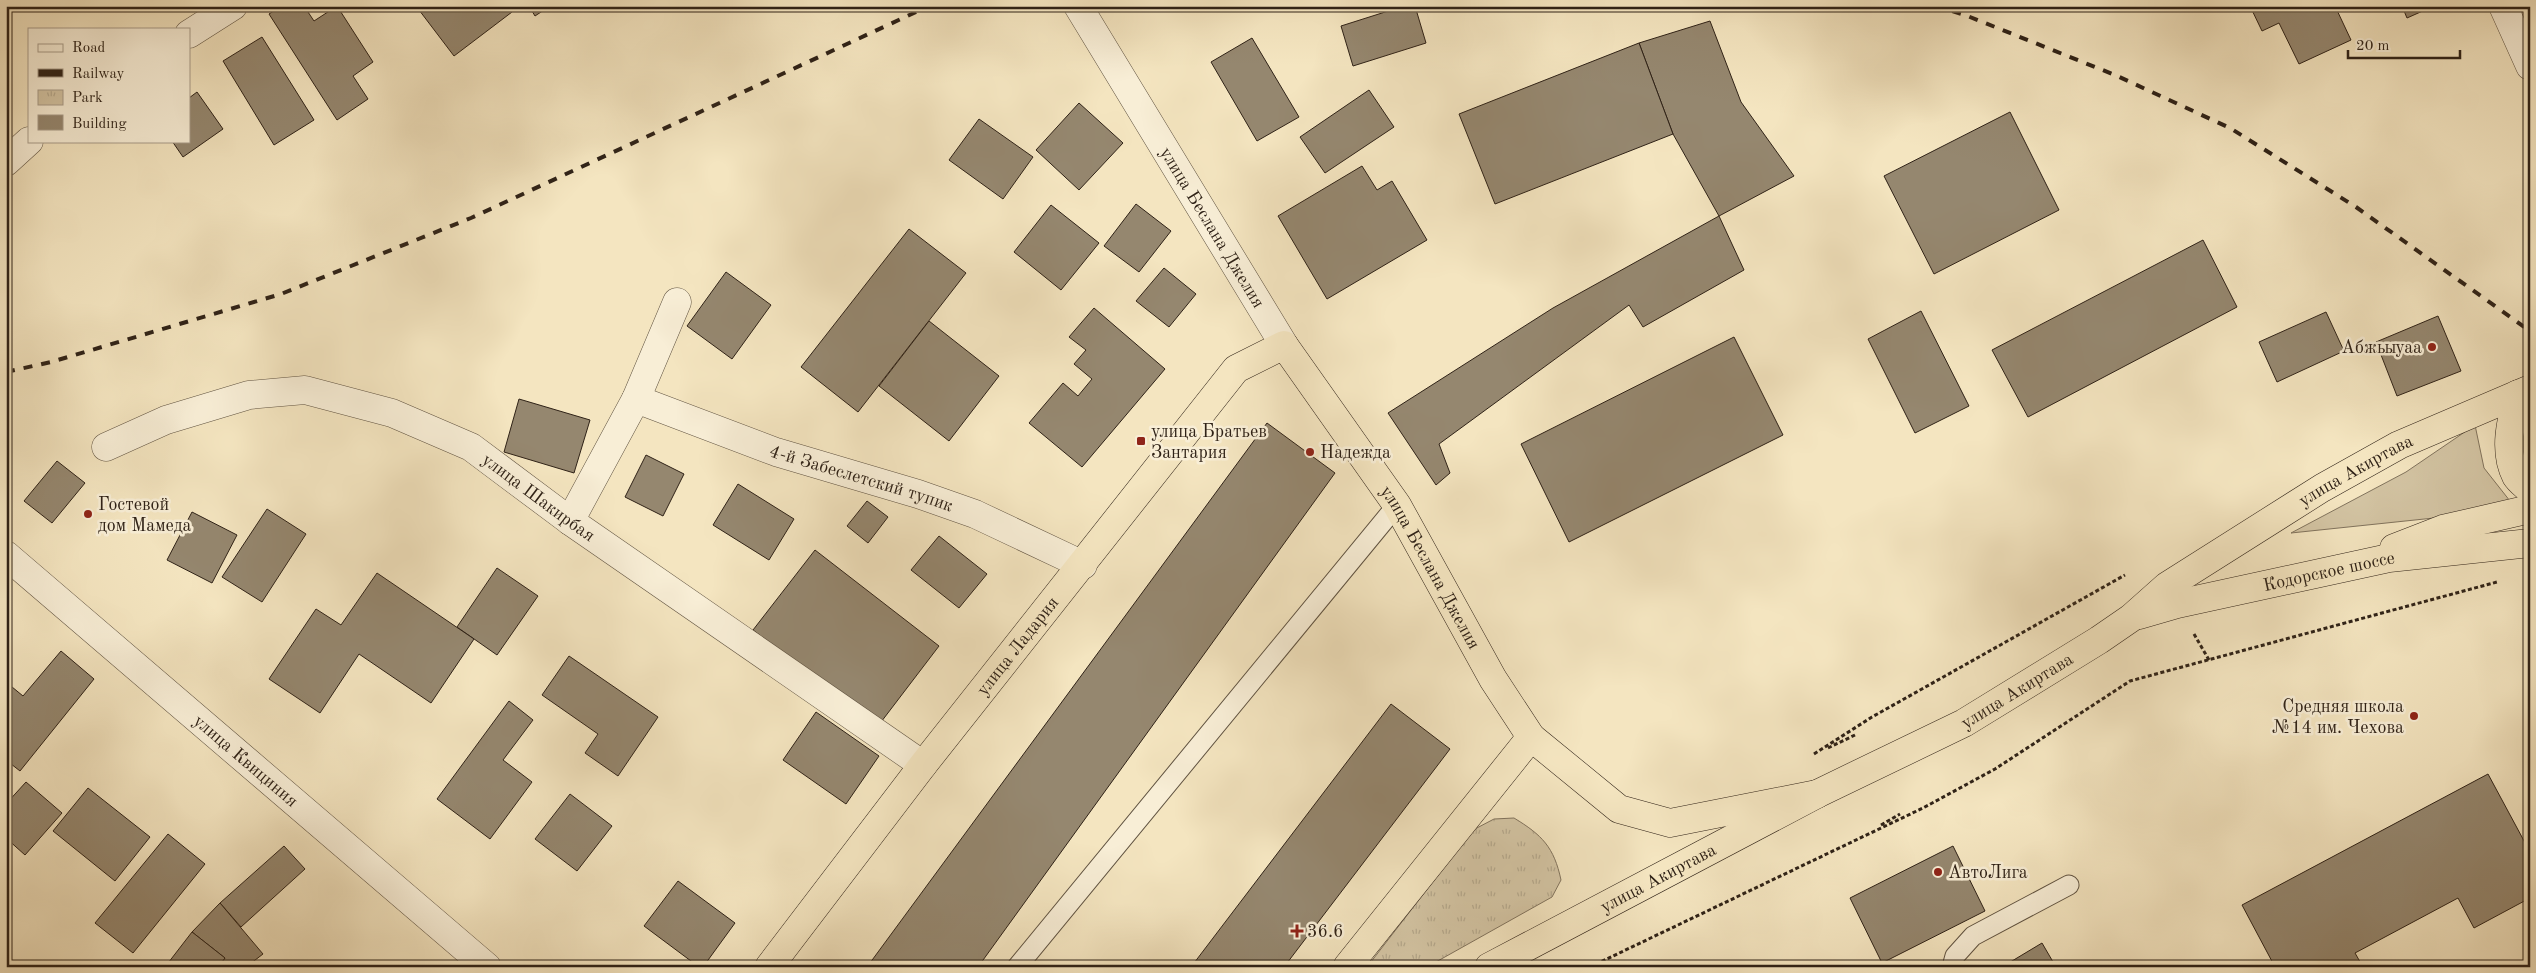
<svg xmlns="http://www.w3.org/2000/svg" width="2536" height="973" font-family="'Old Standard TT',serif">
<style>
.grass{fill:#d3c4a3;stroke:#81735d}
.park{fill:url(#park-tufts);stroke:#81735d}
.building{fill:#95876f;stroke:#2f2217}
.lines{fill:none;stroke-linecap:round;stroke-linejoin:round}
.lane-casing{stroke:#605341;stroke-width:21}
.street-casing{stroke:#605341;stroke-width:29}
.highway-casing{stroke:#2f2217;stroke-width:29}
.path{stroke:#2f2217;stroke-width:3;stroke-dasharray:4 2.5;stroke-linecap:butt}
.lane{stroke:#f8eed6;stroke-width:19}
.street{stroke:#f8eed6;stroke-width:28}
.highway{stroke:#f4e5c0;stroke-width:28}
.rail{stroke:#2f2217;stroke-width:4;stroke-dasharray:9 9;stroke-linecap:butt}
.poi-dot{fill:#8f2418;stroke:#f8eed6;stroke-width:2}
.labels{text-anchor:middle;stroke-width:5;stroke-linejoin:round;paint-order:stroke}
.street-label{font-size:18px;fill:#2f2217;stroke:#f8eed6}
.poi-label{font-size:18px;fill:#2f2217;stroke:#f8eed6;text-anchor:start}
</style>
<defs>
<pattern id="park-tufts" width="24" height="20" patternUnits="userSpaceOnUse" patternTransform="scale(1.25)"><rect width="24" height="20" fill="#d3c4a3"/><path d="M3 7l-1-3M5 7V3M7 7l1-3M15 17l-1-3M17 17v-4M19 17l1-3" fill="none" stroke="#b5a88c"/></pattern>
</defs>
<rect width="100%" height="100%" fill="#f4e5c0"/>
<filter id="stains"><feTurbulence type="fractalNoise" baseFrequency=".004" numOctaves="4"/><feColorMatrix values="0 0 0 0 .2 0 0 0 0 .09 0 0 0 0 .02 0 0 0 .5 -.17"/></filter>
<radialGradient id="worn" r=".72"><stop offset=".6" stop-color="#630" stop-opacity="0"/><stop offset="1" stop-color="#630" stop-opacity=".3"/></radialGradient>
<polygon class="grass" points="2475,425 2484,468 2510,501 2453,516 2291,533 2406,472"/>
<path class="park" d="M1514 818C1542 835 1554 847 1561 880L1552 897 1427 967H1367L1473 830 1494 819Z"/>
<g class="building">
<polygon points="281,6 304,6 314,21 337,6 373,62 353,76 368,99 337,120 269,14"/>
<polygon points="416,6 508,6 512,12 454,56"/>
<polygon points="529,6 550,6 535,16"/>
<polygon points="1404,6 1415,6 1426,43 1353,66 1341,26"/>
<polygon points="2250,6 2335,6 2351,40 2299,64 2279,23 2262,31"/>
<polygon points="2402,6 2434,6 2407,18"/>
<polygon points="1710,21 1741,102 1794,176 1719,216 1673,134 1639,43"/>
<polygon points="262,37 314,120 274,145 223,61"/>
<polygon points="1252,38 1299,117 1257,141 1211,62"/>
<polygon points="1639,43 1673,134 1495,204 1459,114"/>
<polygon points="1369,90 1394,127 1325,173 1300,137"/>
<polygon points="197,92 223,129 183,157 172,141 189,141 189,98"/>
<polygon points="1079,103 1123,143 1079,190 1036,150"/>
<polygon points="2010,112 2059,210 1934,274 1884,176"/>
<polygon points="979,119 1033,157 1003,199 949,160"/>
<polygon points="1362,166 1377,190 1392,181 1427,240 1327,299 1278,216"/>
<polygon points="1136,204 1171,231 1139,272 1104,246"/>
<polygon points="1051,205 1099,243 1061,290 1014,252"/>
<polygon points="1719,216 1744,270 1643,327 1629,305 1439,444 1450,473 1436,485 1388,413 1553,308"/>
<polygon points="909,229 966,273 858,412 801,367"/>
<polygon points="2203,240 2237,307 2028,417 1992,350"/>
<polygon points="1164,268 1196,294 1169,327 1136,301"/>
<polygon points="726,272 771,305 732,359 687,326"/>
<polygon points="1094,308 1165,369 1082,467 1029,423 1063,383 1078,396 1092,379 1074,364 1086,350 1069,337"/>
<polygon points="1921,311 1969,406 1915,433 1868,339"/>
<polygon points="2326,312 2344,351 2277,382 2259,342"/>
<polygon points="2438,316 2461,371 2397,396 2376,342"/>
<polygon points="929,321 999,376 949,441 879,386"/>
<polygon points="1734,337 1783,435 1569,542 1521,444"/>
<polygon points="519,399 590,420 574,473 504,452"/>
<polygon points="1267,423 1335,473 978,967 867,967"/>
<polygon points="646,455 684,474 663,516 625,497"/>
<polygon points="57,461 85,483 52,523 24,501"/>
<polygon points="738,484 794,519 769,560 713,525"/>
<polygon points="867,501 888,517 868,543 847,526"/>
<polygon points="267,509 306,534 262,602 222,577"/>
<polygon points="192,512 237,535 212,583 167,560"/>
<polygon points="939,536 987,574 959,608 911,570"/>
<polygon points="815,550 939,646 878,726 753,630"/>
<polygon points="497,568 538,596 497,655 457,627"/>
<polygon points="377,573 474,639 431,703 359,654 320,713 269,679 316,609 341,625"/>
<polygon points="61,651 94,679 20,771 6,760 6,682 23,696"/>
<polygon points="569,656 658,717 618,776 585,753 598,734 542,695"/>
<polygon points="509,701 533,720 503,760 532,782 490,839 437,799"/>
<polygon points="1391,704 1450,749 1284,967 1191,967"/>
<polygon points="816,712 879,756 846,804 783,760"/>
<polygon points="2488,774 2530,852 2530,898 2474,928 2458,898 2355,953 2363,967 2275,967 2242,905"/>
<polygon points="26,782 62,813 25,855 6,838 6,804"/>
<polygon points="88,788 150,837 115,881 53,831"/>
<polygon points="570,794 612,826 577,871 535,839"/>
<polygon points="168,834 205,864 133,953 95,923"/>
<polygon points="284,846 305,869 241,927 220,903"/>
<polygon points="1953,846 1985,911 1882,963 1850,898"/>
<polygon points="678,881 735,923 703,967 699,967 644,926"/>
<polygon points="220,903 263,954 246,967 218,967 225,958 192,932"/>
<polygon points="192,932 225,958 218,967 165,967"/>
<polygon points="2042,943 2056,967 2002,967"/>
</g>
<g class="lines">
<defs>
<g id="lane">
<polyline points="1017,967 1397,505"/>
<polyline points="1952,967 1955,956 1973,936 2069,885"/>
</g>
<g id="street">
<path id="s1" d="M1078 6 1284 345"/>
<polyline points="2503,6 2530,66"/>
<polyline points="189,34 233,6"/>
<polyline points="6,162 29,141"/>
<path id="s2" d="M636 399 776 452 918 494 975 514 1083 565"/>
<path id="s3" d="M106 447 166 420 249 395 305 390 392 413 471 447 570 521 923 765"/>
<polyline points="570,521 636,399 677,302"/>
<path id="s4" d="M6 555 487 967"/>
</g>
<g id="highway">
<path d="M2518 394C2511 420 2503 451 2516 476 2519 481 2526 486 2530 490"/>
<polyline points="2394,548 2443,529 2530,509"/>
<path id="s5" d="M2139 615 2177 604 2389 558 2530 543"/>
<path id="s6" d="M769 967 923 765 1236 369 1284 345 1397 505 1493 679 1531 737 1619 809 1670 823 1817 794"/>
<polyline points="1347,967 1531,737"/>
<path id="s7" d="M1489 967 1817 794 1964 723 2099 640 2131 618 2167 586 2322 488 2399 445 2530 389"/>
</g>
</defs>
<use href="#lane" class="lane-casing"/>
<use href="#street" class="street-casing"/>
<use href="#highway" class="highway-casing"/>
<g class="path">
<polyline points="2194,634 2209,660"/>
<polyline points="1828,748 1855,735"/>
<polyline points="1814,754 1872,717 2125,575"/>
<polyline points="1881,825 1900,814"/>
<polyline points="1590,967 1923,808 1995,769 2130,681 2497,582"/>
</g>
<use href="#lane" class="lane"/>
<use href="#street" class="street"/>
<use href="#highway" class="highway"/>
<g class="rail">
<polyline points="1935,6 1965,15 2115,75 2230,128 2356,207 2530,331"/>
<polyline points="6,372 51,362 281,294 471,218 929,6"/>
</g>
</g>
<g class="poi-dot">
<circle cx="2432" cy="347" r="5"/>
<rect x="1136" y="436" width="10" height="10" rx="2.5"/>
<circle cx="1310" cy="452" r="5"/>
<circle cx="88" cy="514" r="5"/>
<circle cx="2414" cy="716" r="5"/>
<circle cx="1938" cy="872" r="5"/>
<path d="M1294.5 923.5h5v5h5v5h-5v5h-5v-5h-5v-5h5z"/>
</g>
<g class="labels">
<g class="street-label">
<text dy="6" stroke="none"><textPath href="#s1" startOffset="259">улица Беслана Джелия</textPath></text>
<text dy="6" stroke="none"><textPath href="#s7" startOffset="1001">улица Акиртава</textPath></text>
<text dy="6" stroke="none"><textPath href="#s2" startOffset="239">4-й Забеслетский тупик</textPath></text>
<text dy="6" stroke="none"><textPath href="#s3" startOffset="469">улица Шакирбая</textPath></text>
<text dy="6" stroke="none"><textPath href="#s6" startOffset="1079">улица Беслана Джелия</textPath></text>
<text dy="6" stroke="none"><textPath href="#s5" startOffset="195">Кодорское шоссе</textPath></text>
<text dy="6" stroke="none"><textPath href="#s6" startOffset="406">улица Ладария</textPath></text>
<text dy="6" stroke="none"><textPath href="#s7" startOffset="596">улица Акиртава</textPath></text>
<text dy="6" stroke="none"><textPath href="#s4" startOffset="316">улица Квициния</textPath></text>
<text dy="6" stroke="none"><textPath href="#s7" startOffset="191">улица Акиртава</textPath></text>
</g>
<g class="poi-label">
<text x="2422" y="353" text-anchor="end">Абжьыуаа</text>
<text x="1151" y="437">улица Братьев<tspan x="1151" dy="21">Зантария</tspan></text>
<text x="1320" y="458">Надежда</text>
<text x="98" y="510">Гостевой<tspan x="98" dy="21">дом Мамеда</tspan></text>
<text x="2404" y="712" text-anchor="end">Средняя школа<tspan x="2404" dy="21">№14 им. Чехова</tspan></text>
<text x="1948" y="878">АвтоЛига</text>
<text x="1307" y="937">36.6</text>
</g>
</g>
<rect width="2536" height="973" fill="none" stroke="#f4e5c0" stroke-width="25"/>
<rect x="8" y="8" width="2521" height="958" fill="none" stroke="#2f2217" stroke-width="2.5"/>
<rect x="12" y="12" width="2511" height="948" fill="none" stroke="#2f2217"/>
<rect x="28" y="28" width="162" height="115" fill="#f8eed6" stroke="#a89c8a"/>
<rect x="38" y="44" width="25" height="8" fill="#f8eed6" stroke="#a89c8a"/>
<text x="72" y="52" font-size="15" fill="#2f2217">Road</text>
<rect x="38" y="69" width="25" height="8" fill="#2f2217" stroke="#a89c8a"/>
<text x="72" y="78" font-size="15" fill="#2f2217">Railway</text>
<rect x="38" y="90" width="25" height="15" fill="url(#park-tufts)" stroke="#a89c8a"/>
<text x="72" y="102" font-size="15" fill="#2f2217">Park</text>
<rect x="38" y="115" width="25" height="15" fill="#95876f" stroke="#a89c8a"/>
<text x="72" y="128" font-size="15" fill="#2f2217">Building</text>
<path d="M2348 50v8h112v-8" fill="none" stroke="#2f2217" stroke-width="2.5"/>
<text x="2356" y="50" font-size="15" fill="#2f2217" stroke="#f8eed6" stroke-width="4" paint-order="stroke">20 m</text>
<rect width="100%" height="100%" filter="url(#stains)"/>
<rect width="100%" height="100%" fill="url(#worn)"/>
</svg>
